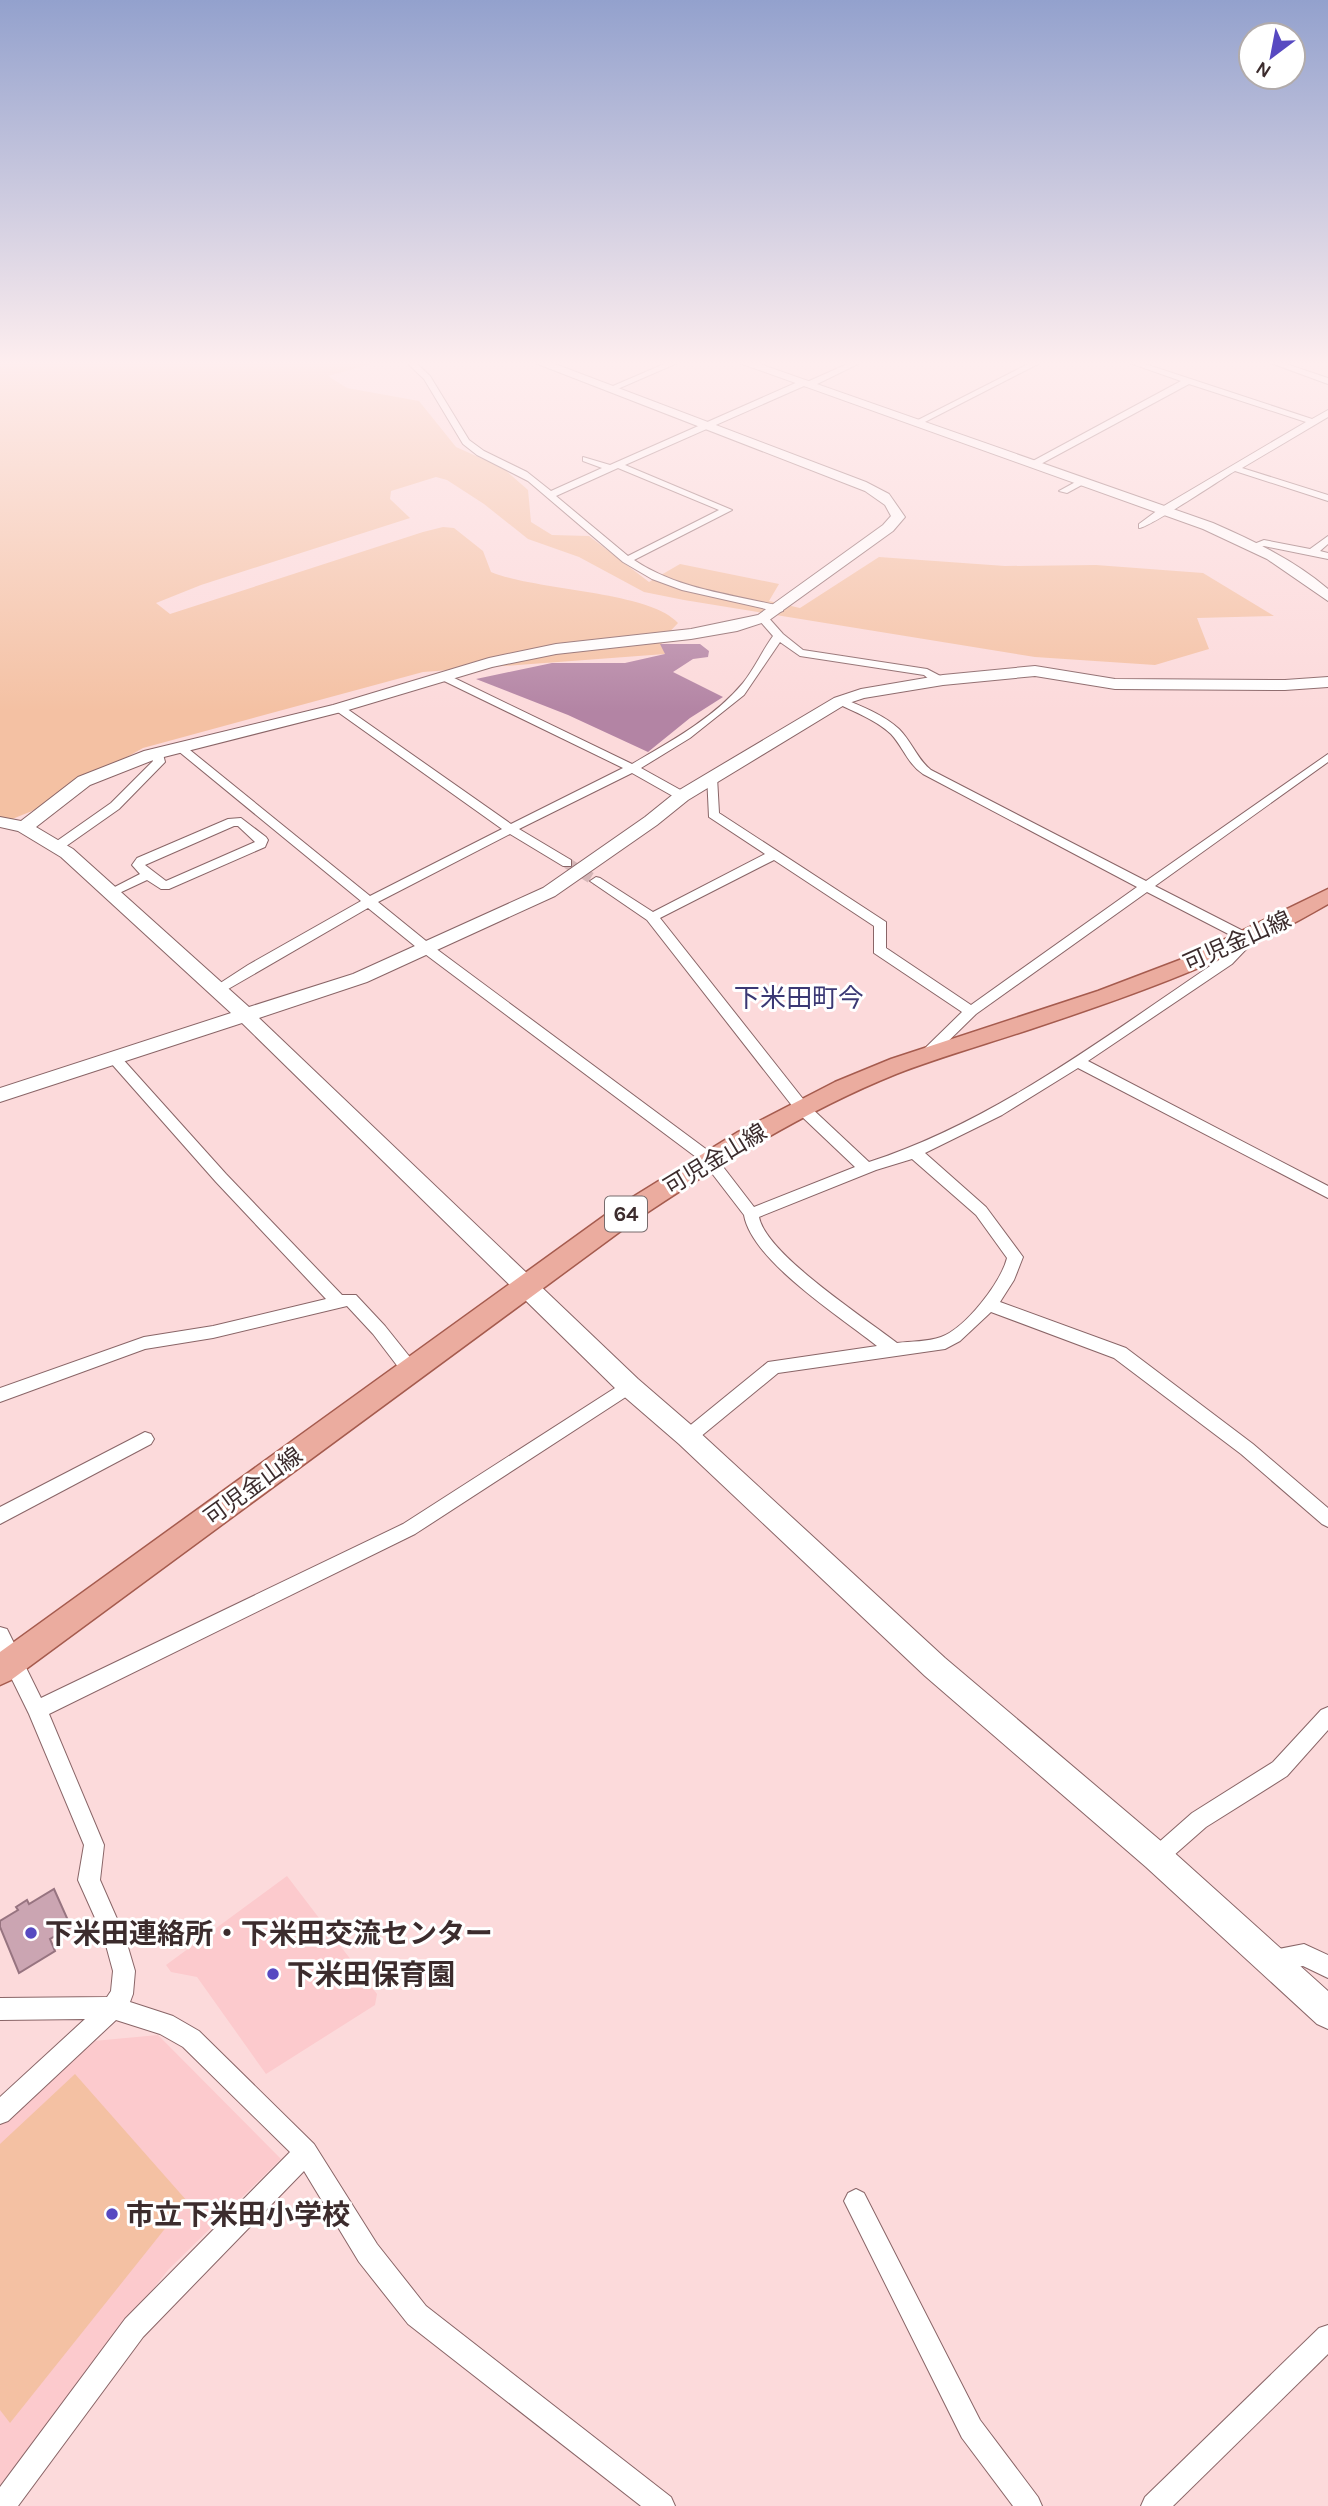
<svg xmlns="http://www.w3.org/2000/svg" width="1328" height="2506" font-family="Karla,'Noto Sans JP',sans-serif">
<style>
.built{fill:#fccacd}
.green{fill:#f4c1a3}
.water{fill:#b384a4}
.building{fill:#cba5b2;stroke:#977480;stroke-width:2}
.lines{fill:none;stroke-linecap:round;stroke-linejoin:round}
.street-tunnel{stroke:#d6b7b8;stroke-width:11;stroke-dasharray:11 6;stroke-linecap:butt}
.street-casing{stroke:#896567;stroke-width:2}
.secondary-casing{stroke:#896567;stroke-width:2}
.primary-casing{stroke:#a55b4e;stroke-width:3}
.street{fill:#fff;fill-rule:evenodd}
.secondary{fill:#fff;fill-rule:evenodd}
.primary{fill:#ebac9f;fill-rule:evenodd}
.poi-dot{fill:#5749c1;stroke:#fff;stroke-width:2.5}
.labels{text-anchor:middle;stroke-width:6;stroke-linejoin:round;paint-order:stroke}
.shield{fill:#fff;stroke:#766b6c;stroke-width:2}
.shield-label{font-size:21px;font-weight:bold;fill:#3c2c2d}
.street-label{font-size:23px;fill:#3c2c2d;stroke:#fff}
.quarter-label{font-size:26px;fill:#3b3874;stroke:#fff}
.near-poi-label{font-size:28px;font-weight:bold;fill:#3c2c2d;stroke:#fff;text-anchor:start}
</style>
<rect width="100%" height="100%" fill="#fcdadb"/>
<g class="built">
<polygon points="287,1876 377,1994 375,2005 266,2074 197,1977 171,1972 166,1965"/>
<polygon points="158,2035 281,2159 168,2270 0,2485 0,2120 83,2042"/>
</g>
<g class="green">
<path d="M0 361H381L328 376 347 388 419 401 456 447 503 468 528 490 531 522 552 535 589 536 649 582 680 564 779 584 769 601 800 608 879 557 1005 566 1096 565 1203 573 1274 616 1197 618 1209 649 1155 665 1035 657 684 600 644 592 579 557 528 539 484 504 447 480 436 477 391 491 390 499 410 518 201 585 156 603 170 614 423 532 443 527 454 528 483 551 491 572C537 591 649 591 678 623L661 641 665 654 423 672 143 748 32 811 0 824Z"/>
<polygon points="75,2074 187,2201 10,2423 0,2410 0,2144"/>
</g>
<polygon class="water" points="660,644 700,644 709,651 708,657 693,659 673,672 723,697 690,718 648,752 568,715 476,679 552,663 625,663 665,654"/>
<polygon class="building" points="54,1889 71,1927 50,1939 55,1951 19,1973 0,1927 0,1921 18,1910 16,1907 27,1900 29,1904"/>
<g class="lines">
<polyline class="street-tunnel" points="567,863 596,881"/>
<defs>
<g id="street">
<path d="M405 361H414L430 376 469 440 484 451 527 472 551 491 602 468 583 461V457L610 465 800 381 807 382 854 361H864L811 387 804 386 625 465 732 510 634 560C679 590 732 594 783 607V611L779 612 682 590 652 579 623 562 528 481 477 455 463 444 424 379ZM618 468 719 510 628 556 556 496Z"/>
<polygon points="671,361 682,361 613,391 606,389"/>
<polygon points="1034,361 1044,361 919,425 912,423"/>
<path d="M1124 361H1136L1312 419 1328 410V417L1242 468 1328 495V501L1235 471C1220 480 1147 529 1139 528V524L1162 507 1306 422 1189 384 1037 466H1031V462L1181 381Z"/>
<polygon points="1265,361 1277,361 1328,378 1328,384"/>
<polygon points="1081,479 1089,481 1067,493 1059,491"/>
<polygon points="1328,536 1328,544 1320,551 1328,553 1328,559 1264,546 1254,549 1249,546 1264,540 1310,549"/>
<path d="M759 616H767L783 634 803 650 927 669 948 680 943 683 930 680 924 675 800 656 780 642 744 695 690 738 641 768 686 793V799H678L632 773 519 829 571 860V866H563L510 834 378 902 431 945 714 1155 754 1207 855 1167 797 1112 647 920 590 881 596 877 600 878 653 912 765 854 709 817 707 775H715L717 777 719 813 886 922V948L971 1005 1137 887 923 774C908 764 903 747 891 734 876 720 855 712 836 703V699H844C863 707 884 715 899 729 912 742 917 759 931 770L1146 881 1328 754V762L1155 886 1253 936V942L1232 964 1088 1061 1328 1186V1198L1078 1068 1002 1115 925 1153 986 1207 1023 1257 1014 1280 1000 1302 1126 1348 1253 1444 1328 1508V1527L1322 1524 1241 1454 1114 1358 991 1312 960 1341 945 1349 778 1373 694 1442 688 1444 682 1442 679 1437 682 1432 768 1362 877 1346C841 1317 752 1261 744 1215L704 1163 421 951 368 908 223 992 218 993 211 989 248 965 361 901 177 750V746H185L370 896 502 829 335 710V706H343L511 824 623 768 440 679V675H448L632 764C670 742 715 717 743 683 755 668 762 651 773 636L759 620ZM774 860 874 926V953L962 1012 919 1054 917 1057 924 1062 929 1060 976 1014 1147 892 1240 940 1222 958C1110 1033 998 1120 869 1162L807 1104 660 918ZM912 1159 976 1215 1007 1258C1001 1282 966 1328 941 1337 928 1342 911 1341 897 1343 865 1318 766 1254 759 1217L876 1170Z"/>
<polygon points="157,751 163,754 165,762 119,809 62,849 54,849 54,843 111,803 153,761 151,754"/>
<path d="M241 818 266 837 268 840 265 847 169 889H161L147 880 115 895 111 896 105 892 140 874 132 865 137 858 228 819ZM234 826H238L255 842 166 881 145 865Z"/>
<polygon points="115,1054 120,1056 226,1174 342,1295 356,1295 385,1326 417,1366 419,1371 417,1376 405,1376 373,1334 347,1306 213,1338 145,1349 0,1402 0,1388 144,1337 213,1326 326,1299 216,1182 110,1062 108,1059"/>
<polygon points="629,1379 635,1381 637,1386 635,1391 415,1534 49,1714 104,1845 100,1880 125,1937 135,1971 133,1994 130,2002 173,2016 199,2031 314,2144 377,2244 426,2306 671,2497 675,2506 641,2506 408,2324 359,2262 304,2171 143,2337 18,2506 0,2506 0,2487 125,2319 290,2152 183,2047 160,2034 116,2020 8,2121 0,2124 0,2097 85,2019 0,2020 0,1998 107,1997 111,1991 113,1971 104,1938 78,1880 84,1845 29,1714 0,1655 0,1627 7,1629 41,1698 403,1524"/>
<polygon points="145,1432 151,1434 154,1439 151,1444 0,1524 0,1507"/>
<polygon points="1328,1707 1328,1730 1287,1776 1206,1827 1164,1864 1157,1867 1150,1864 1147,1857 1150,1850 1192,1813 1273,1762 1321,1710"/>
<polygon points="1304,1944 1328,1955 1328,1978 1303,1966 1271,1971 1263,1968 1260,1960 1263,1952"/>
<polygon points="856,2189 864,2193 980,2420 1038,2497 1042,2506 1013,2506 962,2438 848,2209 844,2201 848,2193"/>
<polygon points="1328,2325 1328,2354 1173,2506 1141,2506 1145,2497 1319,2328"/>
</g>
<g id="secondary">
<polygon points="530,361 547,361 866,482 889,494 905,517 893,531 768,621 737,631 691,639 556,654 492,667 345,711 156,759 90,785 36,827 73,849 249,1007 353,974 543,888 645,817 676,792 834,698 861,689 943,675 1035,666 1115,679 1285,680 1328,677 1328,687 1285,690 1115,689 1035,676 943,685 864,698 846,704 688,800 657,825 555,896 367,982 259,1018 638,1379 697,1430 945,1658 1168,1847 1328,1991 1328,2029 1317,2024 1146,1867 925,1676 679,1444 620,1393 242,1023 0,1102 0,1088 231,1013 61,857 18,831 0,827 0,817 21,821 78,777 144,751 333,705 489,658 556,644 691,629 758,615 883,525 891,516 885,505 865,491"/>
<path d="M734 361H751L1213 523C1254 541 1294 560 1328 589V601L1267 559 1203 529Z"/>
</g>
<path id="primary" d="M1328 889V904C1234 959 1134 995 1031 1029 986 1044 940 1057 896 1074 802 1112 717 1166 633 1222L11 1680 0 1685V1652L615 1208 738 1132 835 1082 891 1059 1098 991 1190 956Z"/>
</defs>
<use href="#street" class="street-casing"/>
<use href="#secondary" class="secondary-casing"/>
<use href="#primary" class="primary-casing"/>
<use href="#street" class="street"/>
<use href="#secondary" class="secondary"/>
<use href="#primary" class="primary"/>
</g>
<linearGradient id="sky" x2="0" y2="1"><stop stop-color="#93a1cd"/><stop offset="0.51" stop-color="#feeeef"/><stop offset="1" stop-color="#feeeef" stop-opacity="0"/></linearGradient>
<rect width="1328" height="712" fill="url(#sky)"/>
<g class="poi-dot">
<circle cx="31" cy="1933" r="7"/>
<circle cx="273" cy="1974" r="7"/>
<circle cx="112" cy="2214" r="7"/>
</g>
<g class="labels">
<rect class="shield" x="605" y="1196.5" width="42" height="35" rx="5"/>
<g class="shield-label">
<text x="626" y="1221">64</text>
</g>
<g class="street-label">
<text transform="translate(1237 941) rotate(-24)" y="8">可児金山線</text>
<text transform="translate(715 1159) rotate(-31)" y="8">可児金山線</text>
<text transform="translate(253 1486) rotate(-36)" y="8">可児金山線</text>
</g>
<g class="quarter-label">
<text x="799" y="1007">下米田町今</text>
</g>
<g class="near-poi-label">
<text x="45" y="1943">下米田連絡所・下米田交流センター</text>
<text x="287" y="1984">下米田保育園</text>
<text x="126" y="2224">市立下米田小学校</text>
</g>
</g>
<g transform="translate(1272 56) rotate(212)"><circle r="33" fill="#ffffff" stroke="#b1abab" stroke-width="2"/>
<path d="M0-5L12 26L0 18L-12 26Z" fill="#5749c1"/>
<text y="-10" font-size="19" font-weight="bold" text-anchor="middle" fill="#3c2c2d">N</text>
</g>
</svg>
